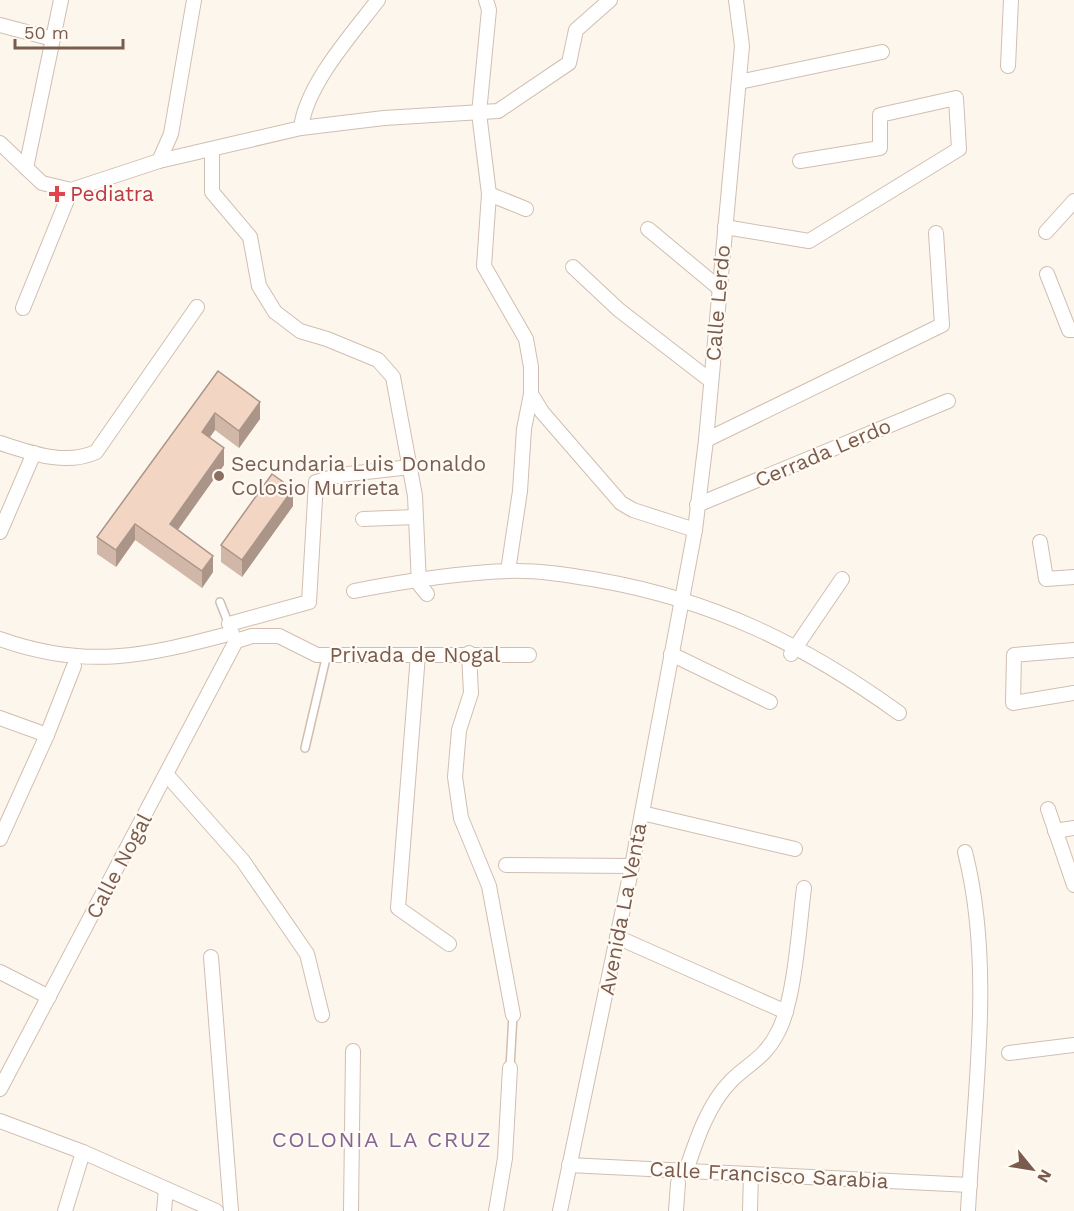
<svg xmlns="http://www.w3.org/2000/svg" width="1074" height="1211" font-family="'Work Sans',sans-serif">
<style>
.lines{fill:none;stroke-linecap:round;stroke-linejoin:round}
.lane-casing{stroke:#d1beb0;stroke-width:10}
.street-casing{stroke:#d1beb0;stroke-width:16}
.lane{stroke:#fff;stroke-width:7}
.street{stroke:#fff;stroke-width:14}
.wall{fill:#d1b7a8}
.shaded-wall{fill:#aa9588}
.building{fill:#f3d5c3;stroke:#aa9588;stroke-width:1.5}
.health-dot{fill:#e0444e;stroke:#fffaf3;stroke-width:2}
.education-dot{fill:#8d6e63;stroke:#fffaf3;stroke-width:2}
.labels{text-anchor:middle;stroke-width:4.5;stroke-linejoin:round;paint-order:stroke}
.health-label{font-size:21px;fill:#be3a42;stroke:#fffaf3;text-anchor:start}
.street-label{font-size:21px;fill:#7a5c4d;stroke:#fffaf3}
.education-label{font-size:21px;fill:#785e54;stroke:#fffaf3;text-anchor:start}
.neighbourhood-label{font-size:22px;letter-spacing:1.5px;fill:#846695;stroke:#fffaf3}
</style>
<rect width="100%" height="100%" fill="#fdf6ec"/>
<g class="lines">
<defs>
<g id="lane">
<polyline points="220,602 229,625"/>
<polyline points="305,748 327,654"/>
<polyline points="510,1068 513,1015"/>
</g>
<g id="street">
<polyline points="486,0 489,10 479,113 489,194 484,266 526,339 531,367 531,394 542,412 621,503 633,510 695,530"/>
<polyline points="0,25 53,39"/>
<polyline points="1008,66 1011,0"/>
<polyline points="739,82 882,52"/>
<path d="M301 128C306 85 352 34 378 0"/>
<polyline points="0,143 42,183 71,190 159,161 301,128 384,118 498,111 569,63 576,30 610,0"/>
<polyline points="212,149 212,192 250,237 259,286 275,312 300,331 327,339 378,360 393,377 415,496 419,584 427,594"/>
<polyline points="159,161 171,134 194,0"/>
<polyline points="26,168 61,0"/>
<polyline points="489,194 526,209"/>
<polyline points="725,227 809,241 959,149 956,98 880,115 880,148 800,161"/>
<polyline points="648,229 719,288"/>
<polyline points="1046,232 1074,201"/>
<polyline points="573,267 619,310 711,381"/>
<polyline points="1047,274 1069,330 1074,330"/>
<polyline points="23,308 71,190"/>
<polyline points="706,440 942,325 936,233"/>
<path d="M0 443C32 453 65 466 96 452L197 307"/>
<polyline points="697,505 948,401"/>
<polyline points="363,519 416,517"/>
<polyline points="0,532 34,453"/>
<polyline points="1040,542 1046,579 1074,577"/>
<polyline points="508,571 520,491 524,429 531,394"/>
<path d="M354 591C405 581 456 573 508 571 538 570 568 575 598 580 713 600 805 645 899 713"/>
<polyline points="229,624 309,602 316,482 340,475 410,467"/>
<path d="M0 639C87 670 146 656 232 633"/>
<polyline points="1074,650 1014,655 1013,703 1074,693"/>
<polyline points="469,653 471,693 459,730 455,777 461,818 489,886 513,1015"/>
<polyline points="671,654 770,702"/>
<polyline points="791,654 842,579"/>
<polyline points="418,655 398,908 449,944"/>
<polyline points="0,718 47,735"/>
<polyline points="167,775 243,861 307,954 322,1015"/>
<polyline points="1048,809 1074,885"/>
<polyline points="642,813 795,849"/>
<polyline points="1055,831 1074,828"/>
<polyline points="0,839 47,735 74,666"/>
<path d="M965 852C994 966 974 1094 968 1211"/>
<polyline points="506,865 632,866"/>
<polyline points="617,937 786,1012"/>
<polyline points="211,957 231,1211"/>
<polyline points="0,972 49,997"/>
<polyline points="1009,1053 1074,1045"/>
<polyline points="0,1089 236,641 252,636 279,636 317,655 529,655"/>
<polyline points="0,1121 83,1152 216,1211"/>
<polyline points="569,1165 970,1185"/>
<path d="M686 1171C696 1141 708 1104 731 1081 749 1063 765 1058 778 1032 795 1000 799 926 804 888"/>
<polyline points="65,1211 83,1152"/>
<polyline points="164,1211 166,1189"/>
<polyline points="351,1211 353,1051"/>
<polyline points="496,1211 505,1158 510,1068"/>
<polyline points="560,1211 632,866 695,530 706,440 742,46 736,0"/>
<polyline points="676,1211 678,1183"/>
<polyline points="750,1211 751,1174"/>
</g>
</defs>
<use href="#lane" class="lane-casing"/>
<use href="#street" class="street-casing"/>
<use href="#lane" class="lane"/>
<use href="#street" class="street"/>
</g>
<g class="wall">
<polygon points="218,371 260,419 239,448 215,430 210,437 224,465 177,530 213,572 202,588 135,540 116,567 97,554 97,537"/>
<polygon points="293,506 242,577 221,562 221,545"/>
</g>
<g class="shaded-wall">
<polygon points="260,402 260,419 239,448 239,431"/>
<polygon points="215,413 215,430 202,448 202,432"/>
<polygon points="224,448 224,465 170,541 170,524"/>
<polygon points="293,489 293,506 242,577 242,560"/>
<polygon points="135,524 135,540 116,567 116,550"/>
<polygon points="213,556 213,572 202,588 202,571"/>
</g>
<g class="building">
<polygon points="218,371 260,402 239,431 215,413 202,432 224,448 170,524 213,556 202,571 135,524 116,550 97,537"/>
<polygon points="272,474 293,489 242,560 221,545"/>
</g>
<path class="health-dot" d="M54 185h6v6h6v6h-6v6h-6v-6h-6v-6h6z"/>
<circle class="education-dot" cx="219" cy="476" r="6"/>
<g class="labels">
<g class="health-label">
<text x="70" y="201">Pediatra</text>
</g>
<g class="street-label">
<text transform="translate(718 303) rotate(-85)" y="7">Calle Lerdo</text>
<text transform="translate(823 453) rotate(-23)" y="7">Cerrada Lerdo</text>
<text x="415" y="662">Privada de Nogal</text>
<text transform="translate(119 866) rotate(-62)" y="7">Calle Nogal</text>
<text transform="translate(623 909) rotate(-79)" y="7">Avenida La Venta</text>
<text transform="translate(769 1175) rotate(3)" y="7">Calle Francisco Sarabia</text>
</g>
<g class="education-label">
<text x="231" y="471">Secundaria Luis Donaldo<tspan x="231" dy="24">Colosio Murrieta</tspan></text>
</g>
<g class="neighbourhood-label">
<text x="382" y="1147">COLONIA LA CRUZ</text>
</g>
</g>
<g transform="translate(1032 1169) rotate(120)" stroke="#fffaf3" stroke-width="4.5" paint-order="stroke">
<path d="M0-4.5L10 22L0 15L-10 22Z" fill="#7a5c4d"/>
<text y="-9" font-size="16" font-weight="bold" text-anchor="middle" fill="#7a5c4d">N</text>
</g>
<path d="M15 39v9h108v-9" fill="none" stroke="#7a5c4d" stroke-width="3"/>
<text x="24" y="39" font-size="18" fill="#7a5c4d" stroke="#fffaf3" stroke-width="4.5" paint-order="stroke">50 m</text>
</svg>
